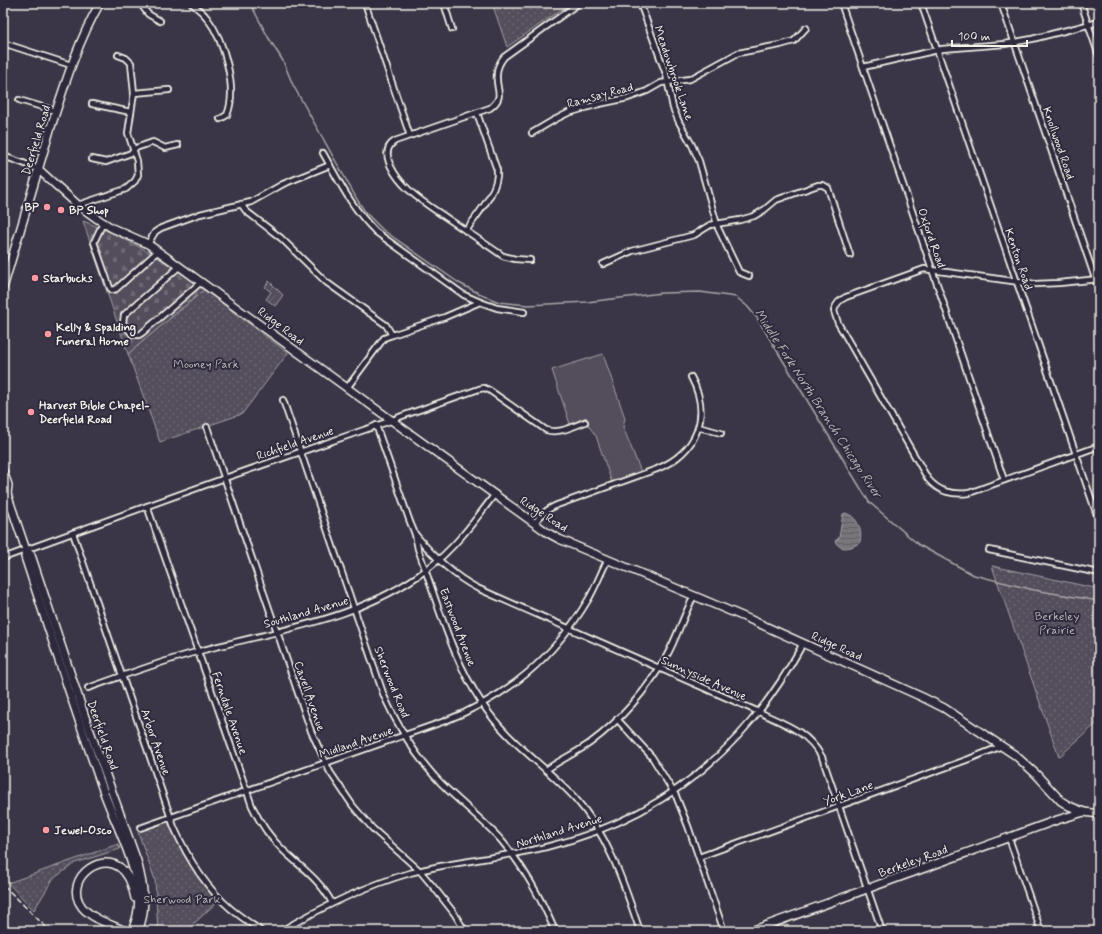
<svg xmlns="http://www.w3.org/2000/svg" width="1102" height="934" font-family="Mynerve,sans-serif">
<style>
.grass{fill:#534e5c;stroke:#a4a0a2}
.cemetery{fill:url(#cemetery-stones);stroke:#a4a0a2}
.park{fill:url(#park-dots);stroke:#a4a0a2}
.garden{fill:url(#garden-furrows);stroke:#a4a0a2}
.water{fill:url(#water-rules);stroke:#aaa6a7}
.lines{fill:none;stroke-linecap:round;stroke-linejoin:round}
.stream{stroke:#aaa6a7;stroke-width:1.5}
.street-casing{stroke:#f4f1e8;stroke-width:8}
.secondary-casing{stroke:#f4f1e8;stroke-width:10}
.street{stroke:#2f2a3d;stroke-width:4.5}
.secondary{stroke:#2f2a3d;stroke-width:7}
.rail{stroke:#f4f1e8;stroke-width:1.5;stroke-dasharray:6 3;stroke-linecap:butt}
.poi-dot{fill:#ff9aa2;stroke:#2f2a3d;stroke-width:1.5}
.labels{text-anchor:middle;stroke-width:4;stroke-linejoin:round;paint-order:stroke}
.street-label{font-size:12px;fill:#f4f1e8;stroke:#2f2a3d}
.poi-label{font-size:12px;font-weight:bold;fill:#f4f1e8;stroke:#2f2a3d;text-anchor:start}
.park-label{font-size:12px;fill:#bcb8b7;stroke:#2f2a3d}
.water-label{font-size:13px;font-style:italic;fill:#b6b2b2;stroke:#2f2a3d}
</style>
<defs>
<pattern id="cemetery-stones" width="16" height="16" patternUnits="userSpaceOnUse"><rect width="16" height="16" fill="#534e5c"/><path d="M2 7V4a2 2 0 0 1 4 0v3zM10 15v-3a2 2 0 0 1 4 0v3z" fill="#6c6873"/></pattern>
<pattern id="park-dots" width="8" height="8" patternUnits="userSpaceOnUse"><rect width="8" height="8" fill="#534e5c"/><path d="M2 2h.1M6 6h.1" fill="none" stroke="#6c6873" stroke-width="1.8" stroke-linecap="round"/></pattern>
<pattern id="garden-furrows" width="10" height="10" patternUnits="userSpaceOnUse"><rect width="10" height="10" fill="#534e5c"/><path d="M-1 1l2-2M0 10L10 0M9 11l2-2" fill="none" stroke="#6c6873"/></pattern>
<pattern id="water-rules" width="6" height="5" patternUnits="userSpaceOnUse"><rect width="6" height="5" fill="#78747b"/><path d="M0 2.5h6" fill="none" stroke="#636063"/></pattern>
</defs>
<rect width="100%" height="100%" fill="#3b3647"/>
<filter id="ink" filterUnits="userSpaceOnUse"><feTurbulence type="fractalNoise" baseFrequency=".025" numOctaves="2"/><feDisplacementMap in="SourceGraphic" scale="8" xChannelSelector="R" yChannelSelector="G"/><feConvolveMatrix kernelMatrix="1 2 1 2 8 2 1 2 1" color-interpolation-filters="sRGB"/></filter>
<g filter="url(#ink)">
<polygon class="grass" points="603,354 625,418 623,427 641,472 612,483 596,436 588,425 586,417 570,424 552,370"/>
<path class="cemetery" d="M83 221C126 237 167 261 204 290L128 354Z"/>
<g class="park">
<polygon points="492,3 571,3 507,47"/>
<polygon points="204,290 288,353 242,414 160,442 128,354"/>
<polygon points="992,566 1099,589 1099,721 1059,757"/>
<path d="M168 822C182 854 195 875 217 902L186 931H158L155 880 138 832Z"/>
<polygon points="118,844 120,849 75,863 53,879 34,910 8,883"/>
</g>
<polygon class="garden" points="269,281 283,295 275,306 266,299 271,292 265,287"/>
<path class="water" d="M845 513C857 516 863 530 860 542 853 548 840 552 835 541L839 538 843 514Z"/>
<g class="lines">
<polyline class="stream" points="250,3 268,37 283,61 293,85 358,201 366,213 383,230 459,283 484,296 499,302 528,305 587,302 662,293 700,292 736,297 747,306 757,318 869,502 919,545 974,575 1034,590 1099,601"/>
<defs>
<g id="street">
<polyline points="140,3 148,14 160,21"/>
<path d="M191 3C197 8 203 12 207 18 224 40 238 89 227 115L220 119"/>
<polyline points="365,3 410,136"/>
<polyline points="444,3 452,29"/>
<polyline points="640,3 666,74 673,108 679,122 692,145 699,161 718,228 739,272 749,276"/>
<polyline points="841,3 1004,480"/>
<polyline points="921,3 1099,521"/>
<polyline points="1001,3 1099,290"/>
<polyline points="1081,3 1099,56"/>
<polyline points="3,43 71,65"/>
<polyline points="863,67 942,49 1005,44 1032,39 1099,22"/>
<polyline points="134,93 169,90"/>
<polyline points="19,100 56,111"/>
<polyline points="92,104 131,112"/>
<polyline points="532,133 554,120 568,113 599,104 628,98 647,91 661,83 690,79 738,53 780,45 794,41 806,28"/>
<polyline points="133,149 153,142 165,148 178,145"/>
<path d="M323 153C340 183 351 207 376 232L464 295 480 302 497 308 524 312"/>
<polyline points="3,156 23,163 38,169"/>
<polyline points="92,159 106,162 134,152"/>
<polyline points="241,204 246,211 281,238 326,282 386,325 392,335"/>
<polyline points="78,205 126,189 135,181 138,175 137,161 128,133 134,93 131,63 126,58 118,55"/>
<polyline points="103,223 94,242 110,288 112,290 116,289 158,251"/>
<path d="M466 231C477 214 499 191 497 170L477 113"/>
<polyline points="148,244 155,232 161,228 200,214 251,202 283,184 330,165"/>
<path d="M530 260 515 259 503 256C483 242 463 229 444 216 432 208 419 200 409 190 398 180 376 153 395 141L490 108C506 96 495 90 497 74 497 68 500 62 504 57L579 3"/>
<polyline points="603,264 632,251 694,235 710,225 740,220 754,216 764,210 776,200 818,185 823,185 828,188 850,255"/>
<polyline points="180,266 124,315 123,323 132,334 139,335 142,333 201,282"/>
<path d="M1099 279 1059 283 1035 284 924 269 846 297C840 300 836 303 834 311L838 323 928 479C939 492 952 495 969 493L1099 446"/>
<polyline points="347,388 384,338 392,335 445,317 480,302"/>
<path d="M283 400 384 696C400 731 420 764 448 790 466 807 485 822 501 840 524 867 541 898 555 931"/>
<path d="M376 425 410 522 415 534 418 549C437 601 451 657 482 703 506 741 545 765 575 798 609 836 624 884 640 931"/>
<polyline points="207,427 311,731 330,772 353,806 373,829 420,871 436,890 454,913 465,931"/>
<polyline points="698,427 721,433"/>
<path d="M147 506 252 806C260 823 270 838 284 851 302 868 321 881 332 903"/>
<path d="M535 523C541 514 547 509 557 505L657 469C697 452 712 416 691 377"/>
<path d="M73 533 174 827C188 859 205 887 231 909 241 917 251 924 261 931"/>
<path d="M415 534C433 556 452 575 477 588L759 712C786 725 806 730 822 757L882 931"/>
<polyline points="989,550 1099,573"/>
<path d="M3 558 225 478 393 420 402 416 479 389 484 388 489 390 546 430C559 434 572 427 585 422"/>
<path d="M88 688C125 675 162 661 200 651 277 630 360 620 426 570 453 550 474 522 495 494"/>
<polyline points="617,719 652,757 676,796 688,826 724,931"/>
<path d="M546 770C560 760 576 753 590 743 621 720 647 690 666 657 677 638 683 616 694 596"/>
<path d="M140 828 445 721C508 696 553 659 588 600 596 587 601 572 608 559"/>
<polyline points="1009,838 1041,931"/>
<polyline points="699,857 969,759 1002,746"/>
<path d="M281 931C322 907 365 886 410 873 455 861 501 858 546 847 660 819 744 751 800 649L802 643"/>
</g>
<g id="secondary">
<polyline points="38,169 78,205 96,218 112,228 148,244 172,261 405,430 548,533 559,539 749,619 922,697 944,708 1015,755 1036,774 1061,801 1069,806 1084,812 1099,814"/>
<path d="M3 288C19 235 34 183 50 130 64 87 77 43 100 3"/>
<polyline points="3,471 8,485 7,494"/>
<path d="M3 489 7 494 26 550 25 557C50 634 75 711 102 787 114 822 134 856 138 893 140 906 137 919 132 931"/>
<path d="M26 550 31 555 86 720 137 861C143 884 148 908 138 931"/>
<path d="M125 931C112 925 92 919 82 907 60 878 109 843 128 877 132 883 133 891 135 898"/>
<polyline points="751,931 1057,820 1084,812"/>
</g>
</defs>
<use href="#street" class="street-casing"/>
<use href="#secondary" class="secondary-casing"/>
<use href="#street" class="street"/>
<use href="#secondary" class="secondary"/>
<polyline class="rail" points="3,885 50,931"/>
</g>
</g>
<g class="poi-dot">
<circle cx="47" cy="207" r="4"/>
<circle cx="61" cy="210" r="4"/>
<circle cx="35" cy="278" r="4"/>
<circle cx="48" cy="334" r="4"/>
<circle cx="31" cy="412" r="4"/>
<circle cx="46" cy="830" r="4"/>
</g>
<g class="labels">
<g class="street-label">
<text transform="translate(674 73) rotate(71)" y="4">Meadowbrook Lane</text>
<text transform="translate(600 95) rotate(-15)" y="4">Ramsay Road</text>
<text transform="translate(36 140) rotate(-73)" y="4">Deerfield Road</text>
<text transform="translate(1059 143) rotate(71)" y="4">Knollwood Road</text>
<text transform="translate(932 238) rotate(71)" y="4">Oxford Road</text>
<text transform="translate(1019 259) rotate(71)" y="4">Kenton Road</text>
<text transform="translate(281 326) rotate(37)" y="4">Ridge Road</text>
<text transform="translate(295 443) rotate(-19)" y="4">Richfield Avenue</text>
<text transform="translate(544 514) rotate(33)" y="4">Ridge Road</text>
<text transform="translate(306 612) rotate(-16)" y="4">Southland Avenue</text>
<text transform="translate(458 627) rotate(69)" y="4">Eastwood Avenue</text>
<text transform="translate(837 646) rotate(24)" y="4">Ridge Road</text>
<text transform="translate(704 678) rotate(24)" y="4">Sunnyside Avenue</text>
<text transform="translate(392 682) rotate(68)" y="4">Sherwood Road</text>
<text transform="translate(310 696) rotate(71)" y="4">Cavell Avenue</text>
<text transform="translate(230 713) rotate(71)" y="4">Ferndale Avenue</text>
<text transform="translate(103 735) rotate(71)" y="4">Deerfield Road</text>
<text transform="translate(156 742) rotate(71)" y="4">Arbor Avenue</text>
<text transform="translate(356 742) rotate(-19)" y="4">Midland Avenue</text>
<text transform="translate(848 793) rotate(-20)" y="4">York Lane</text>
<text transform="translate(559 831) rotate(-17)" y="4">Northland Avenue</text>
<text transform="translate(913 861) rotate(-20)" y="4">Berkeley Road</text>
</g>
<g class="poi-label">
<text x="39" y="211" text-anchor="end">BP</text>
<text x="69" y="214">BP Shop</text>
<text x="43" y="282">Starbucks</text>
<text x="56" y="331">Kelly &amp; Spalding<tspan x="56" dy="14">Funeral Home</tspan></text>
<text x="39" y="409">Harvest Bible Chapel-<tspan x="39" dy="14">Deerfield Road</tspan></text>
<text x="54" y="834">Jewel-Osco</text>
</g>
<g class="park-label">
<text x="206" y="368">Mooney Park</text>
<text x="1057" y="620">Berkeley<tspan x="1057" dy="14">Prairie</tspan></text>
<text x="182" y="903">Sherwood Park</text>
</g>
<g class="water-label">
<text transform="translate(819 403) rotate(57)" y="5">Middle Fork North Branch Chicago River</text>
</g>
</g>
<rect width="1102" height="934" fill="none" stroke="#2f2a3d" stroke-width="16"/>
<rect x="8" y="8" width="1086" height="918" fill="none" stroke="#f4f1e8" stroke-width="1.5" filter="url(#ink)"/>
<path d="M952 40v6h75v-6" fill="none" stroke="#f4f1e8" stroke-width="2"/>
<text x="958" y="40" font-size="12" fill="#f4f1e8" stroke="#2f2a3d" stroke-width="3" paint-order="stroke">100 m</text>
</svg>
